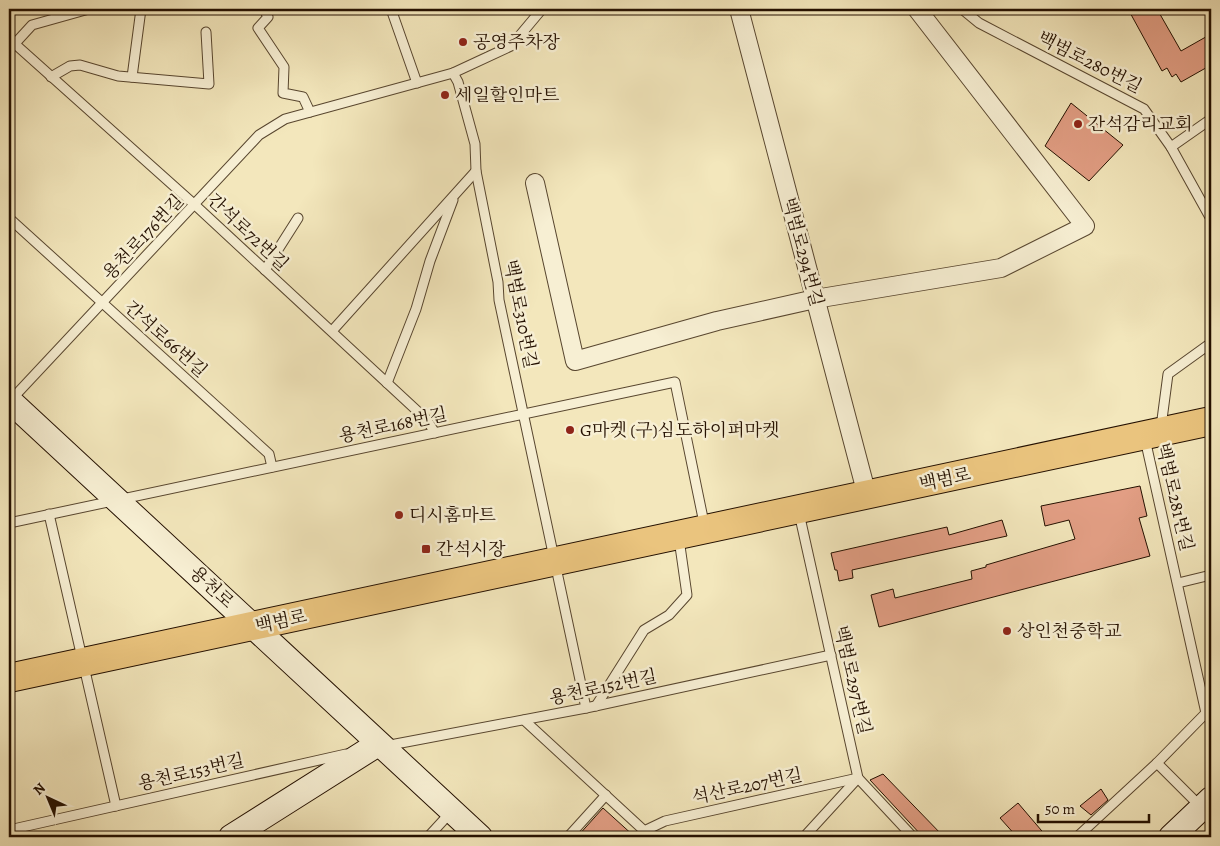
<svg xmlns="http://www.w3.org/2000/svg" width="1220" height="846" font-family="Alegreya,'Noto Serif KR',serif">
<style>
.building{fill:#e29e84;stroke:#241000}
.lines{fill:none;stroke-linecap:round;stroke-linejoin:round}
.lane-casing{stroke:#58462f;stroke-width:11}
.street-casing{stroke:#58462f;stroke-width:20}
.secondary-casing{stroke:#241000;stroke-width:26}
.primary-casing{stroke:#241000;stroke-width:30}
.lane{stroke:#f7efd3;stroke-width:9}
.street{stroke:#f7efd3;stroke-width:18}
.secondary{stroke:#f7efd3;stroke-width:24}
.primary{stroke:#eac47e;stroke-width:28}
.poi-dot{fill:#8f2418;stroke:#f7efd3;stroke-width:2}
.labels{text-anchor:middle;stroke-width:5;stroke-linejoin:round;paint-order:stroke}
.poi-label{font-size:18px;fill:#241000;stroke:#f7efd3;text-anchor:start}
.street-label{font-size:18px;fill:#241000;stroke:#f7efd3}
</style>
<rect width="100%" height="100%" fill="#f3e7bc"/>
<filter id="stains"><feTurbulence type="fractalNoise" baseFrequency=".004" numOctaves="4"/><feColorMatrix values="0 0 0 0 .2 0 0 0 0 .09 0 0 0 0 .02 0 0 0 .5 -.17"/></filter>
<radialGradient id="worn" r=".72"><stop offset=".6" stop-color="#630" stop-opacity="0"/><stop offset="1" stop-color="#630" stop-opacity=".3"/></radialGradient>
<g class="building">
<polygon points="1128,9 1157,9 1181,51 1211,34 1211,65 1181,82 1176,74 1172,77 1167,68 1162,71"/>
<polygon points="1071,103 1123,145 1089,181 1045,146"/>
<polygon points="1140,486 1147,516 1139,518 1150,556 879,627 871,595 893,589 895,598 972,579 971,571 986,567 986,565 1075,539 1069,520 1045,526 1041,506"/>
<polygon points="1002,520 1007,536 852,570 853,578 839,581 837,570 835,570 831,553 947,527 949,535"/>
<polygon points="883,774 944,837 923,837 870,780"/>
<polygon points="1101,789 1108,800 1091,815 1080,806"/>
<polygon points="1018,803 1047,837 1017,837 1000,818"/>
<polygon points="603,808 635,837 577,837"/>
</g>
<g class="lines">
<defs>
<g id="lane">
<polyline points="264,9 268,17 258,28 284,67 283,93 303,97 310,112"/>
<polyline points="391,9 417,83"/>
<polyline points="962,9 979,23 1144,109 1171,147 1211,219"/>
<polyline points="15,44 195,205 427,420 435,433"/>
<polyline points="9,50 32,25 89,9"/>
<polyline points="453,73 458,82 475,144 476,171 498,282 499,300 586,708"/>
<polyline points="51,77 70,66 80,65 118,76 209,84 206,32"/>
<polyline points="132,77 141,9"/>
<polyline points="1171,147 1211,119"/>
<polyline points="9,218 269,454 272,467"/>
<polyline points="265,270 298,218"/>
<polyline points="332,331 476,171"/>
<polyline points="387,383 416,309 430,261 453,200"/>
<polyline points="10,401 259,135 285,119 453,73 511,46 542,9"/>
<polyline points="1161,427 1168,374 1211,343"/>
<polyline points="799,513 858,778 913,837"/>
<polyline points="49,514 116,806"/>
<polyline points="9,523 675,382 705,528"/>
<polyline points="1178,583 1211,575"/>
<polyline points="596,706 644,630 669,615 687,595 679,539"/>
<polyline points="524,720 651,837"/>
<polyline points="385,746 586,708 831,655"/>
<polyline points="1157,763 1211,817"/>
<polyline points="9,830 346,754"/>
<polyline points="644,831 665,821 858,778"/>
<polyline points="428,837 451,812"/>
<polyline points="568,837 606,795"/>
<polyline points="804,837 858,778"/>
<polyline points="1077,837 1157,763 1206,713 1145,439"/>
</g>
<g id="street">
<polyline points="739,9 867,495"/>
<polyline points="535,183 575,361 717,321 815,299 1001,268 1085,226 917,9"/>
</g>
<g id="secondary">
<polyline points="9,400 480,837"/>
<polyline points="231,837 378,744"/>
<polyline points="1171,837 1211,799"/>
</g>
<polyline id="primary" points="9,678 1211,421"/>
</defs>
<use href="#lane" class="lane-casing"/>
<use href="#street" class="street-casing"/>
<use href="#secondary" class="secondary-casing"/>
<use href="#primary" class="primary-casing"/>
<use href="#lane" class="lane"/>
<use href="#street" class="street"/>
<use href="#secondary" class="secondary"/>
<use href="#primary" class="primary"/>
</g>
<g class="poi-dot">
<circle cx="463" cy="42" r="5"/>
<circle cx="445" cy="95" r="5"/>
<circle cx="1078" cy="124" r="5"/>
<circle cx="570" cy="430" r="5"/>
<circle cx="399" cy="515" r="5"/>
<rect x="421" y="544" width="10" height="10" rx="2.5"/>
<circle cx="1007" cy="631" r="5"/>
</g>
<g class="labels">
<g class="poi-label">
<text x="473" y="48">공영주차장</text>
<text x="455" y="101">세일할인마트</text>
<text x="1088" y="130">간석감리교회</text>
<text x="580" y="436">G마켓 (구)심도하이퍼마켓</text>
<text x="409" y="521">디시홈마트</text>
<text x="436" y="555">간석시장</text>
<text x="1017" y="637">상인천중학교</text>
</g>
<g class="street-label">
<text transform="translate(1090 62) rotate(27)" y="6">백범로280번길</text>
<text transform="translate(248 232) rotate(43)" y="6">간석로72번길</text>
<text transform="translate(143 237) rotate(-47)" y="6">용천로176번길</text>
<text transform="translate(803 252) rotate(75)" y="6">백범로294번길</text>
<text transform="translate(521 314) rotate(79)" y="6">백범로310번길</text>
<text transform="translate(166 339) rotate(42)" y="6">간석로66번길</text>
<text transform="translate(393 425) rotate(-12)" y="6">용천로168번길</text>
<text transform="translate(945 479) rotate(-12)" y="6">백범로</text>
<text transform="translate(1175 497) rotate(77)" y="6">백범로281번길</text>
<text transform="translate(212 587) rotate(43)" y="6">용천로</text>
<text transform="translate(281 621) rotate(-12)" y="6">백범로</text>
<text transform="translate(853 680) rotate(77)" y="6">백범로297번길</text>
<text transform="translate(603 687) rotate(-12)" y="6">용천로152번길</text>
<text transform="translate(191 772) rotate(-13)" y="6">용천로153번길</text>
<text transform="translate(747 786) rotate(-12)" y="6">석산로207번길</text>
</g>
</g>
<rect width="1220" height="846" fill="none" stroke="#f3e7bc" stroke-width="30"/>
<rect x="10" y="10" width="1200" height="826" fill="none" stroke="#241000" stroke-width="2.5"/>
<rect x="15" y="15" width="1190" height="816" fill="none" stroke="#241000"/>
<g transform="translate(48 798) rotate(316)" stroke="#f7efd3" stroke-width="4" paint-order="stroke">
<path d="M0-4L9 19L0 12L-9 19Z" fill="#241000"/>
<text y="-8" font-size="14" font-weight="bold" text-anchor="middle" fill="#241000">N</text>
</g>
<path d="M1038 814v8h111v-8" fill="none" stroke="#241000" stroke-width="2.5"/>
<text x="1045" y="814" font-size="15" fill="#241000" stroke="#f7efd3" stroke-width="4" paint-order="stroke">50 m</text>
<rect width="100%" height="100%" filter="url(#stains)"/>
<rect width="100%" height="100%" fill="url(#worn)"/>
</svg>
